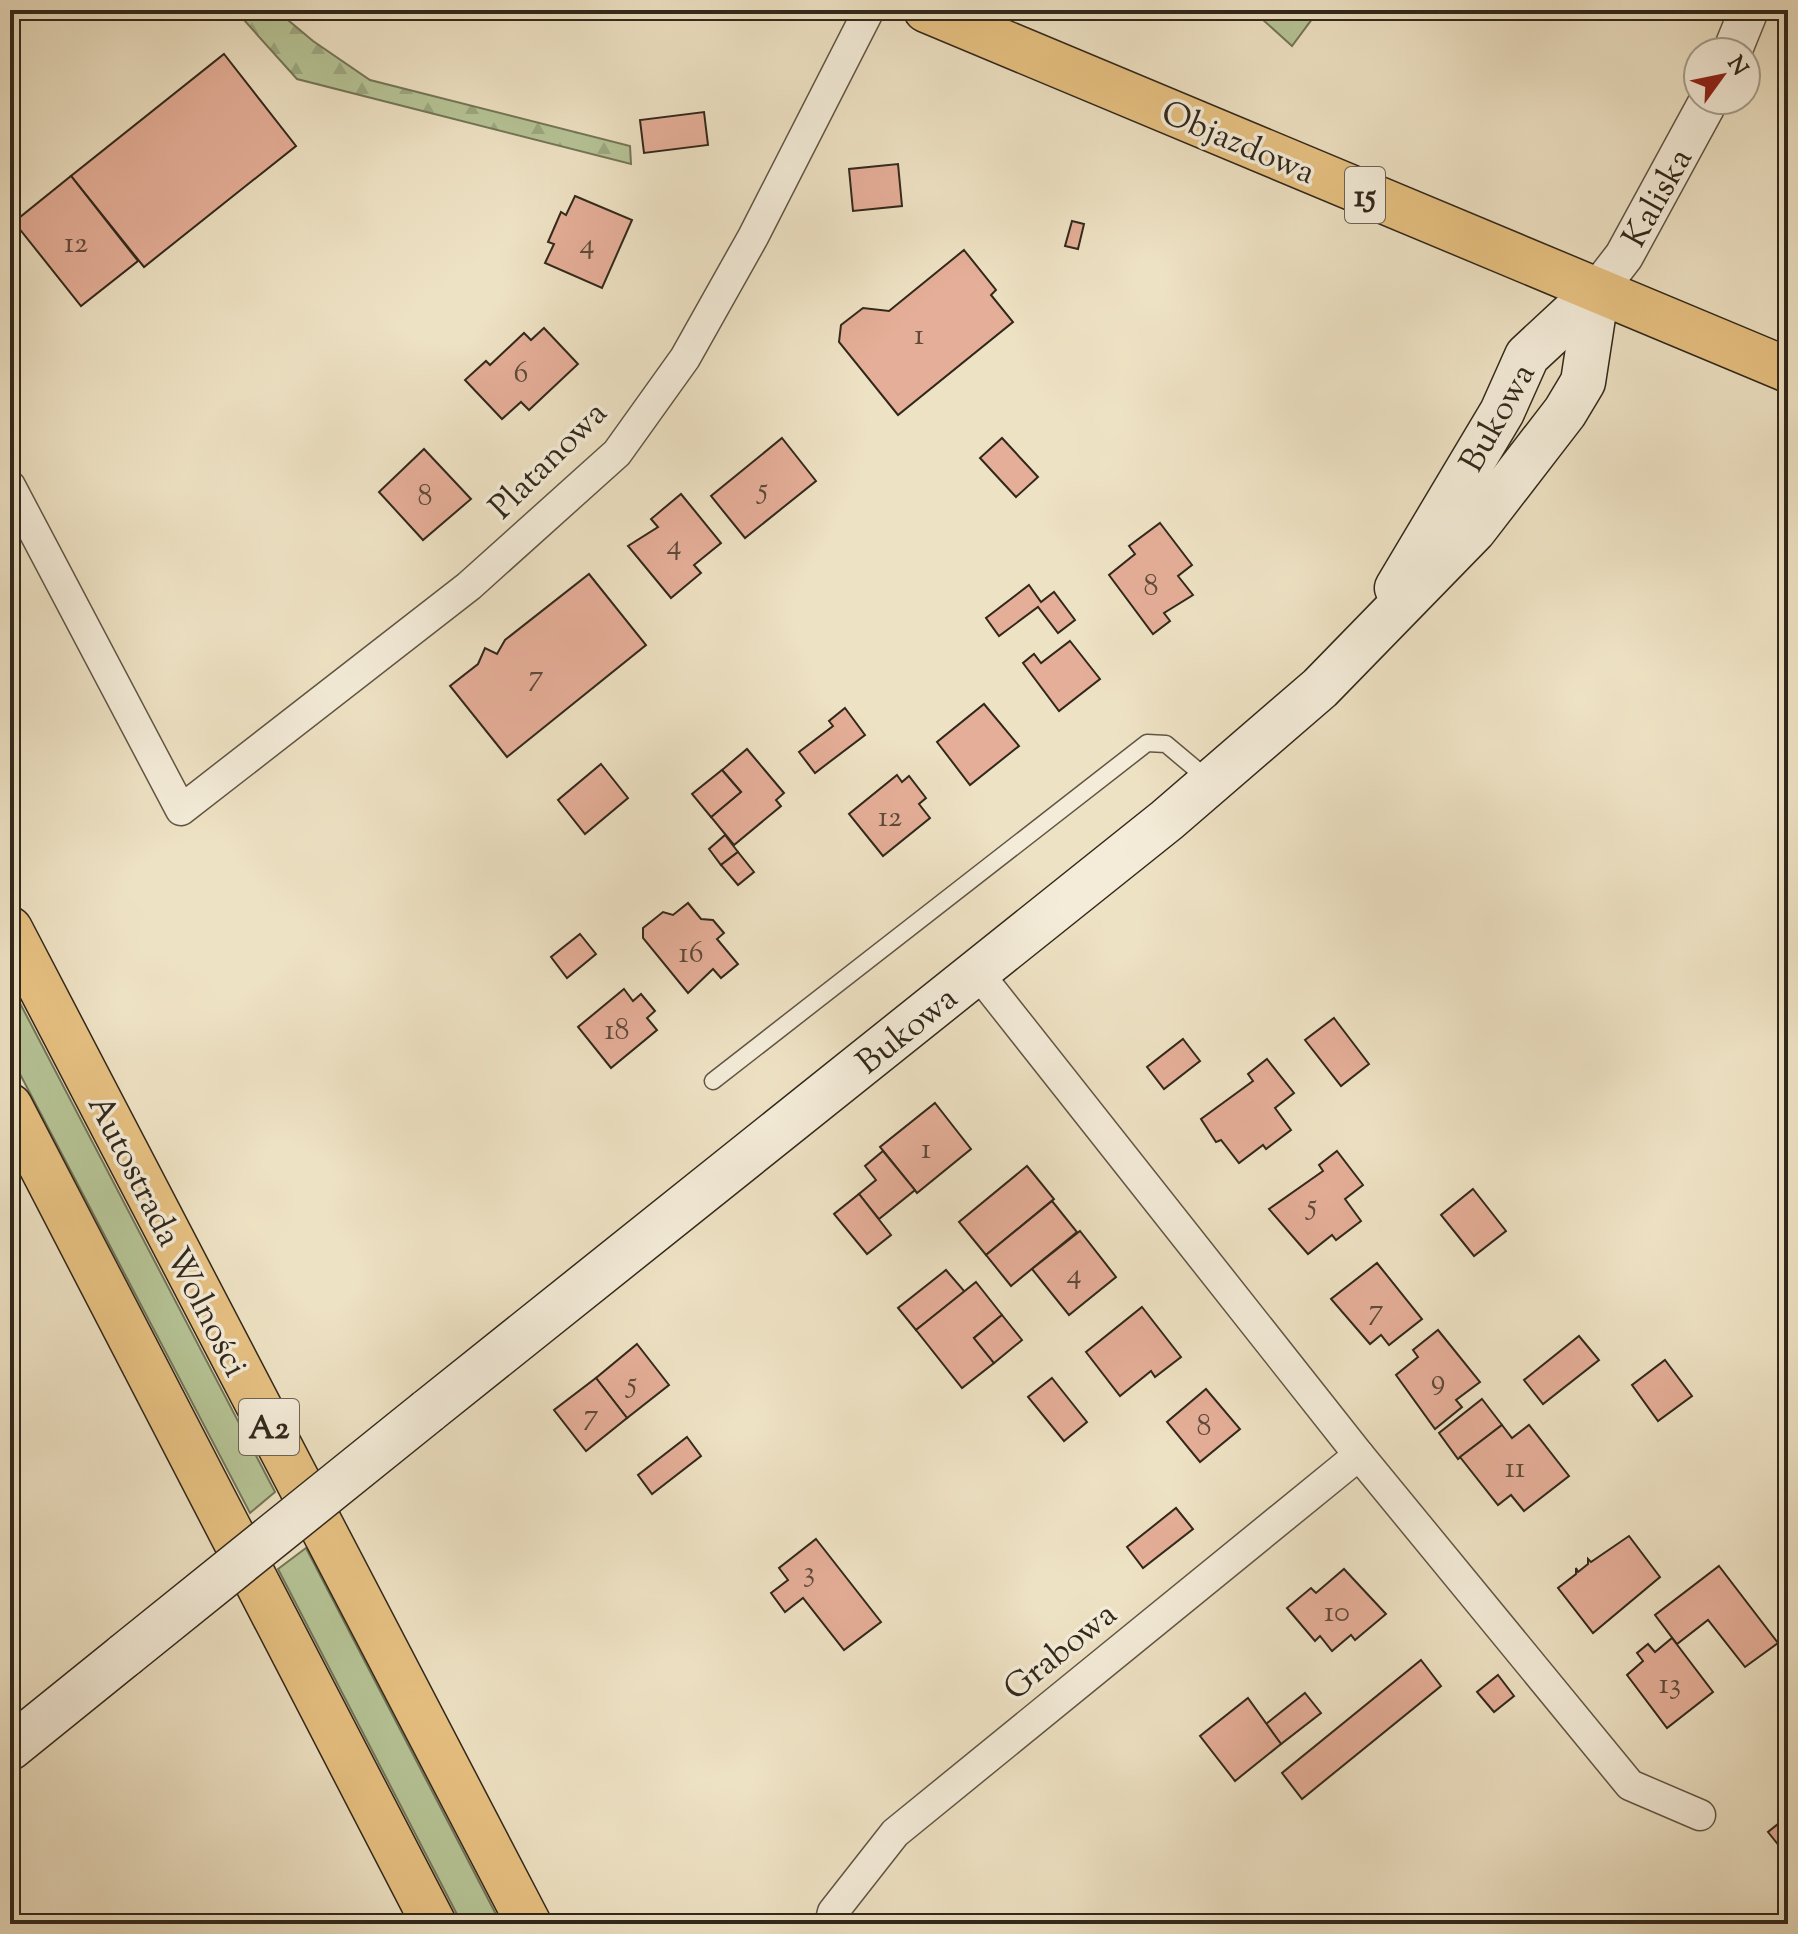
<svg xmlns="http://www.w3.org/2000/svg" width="1798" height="1934" font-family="'Sorts Mill Goudy',serif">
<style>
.green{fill:#b6c496;stroke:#747658;stroke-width:2}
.forest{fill:url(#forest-firs);stroke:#747658;stroke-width:2}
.building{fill:#e5ae98;stroke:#31281b;stroke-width:2}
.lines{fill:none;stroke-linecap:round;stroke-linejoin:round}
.service-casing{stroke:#605645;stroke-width:19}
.minor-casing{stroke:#605645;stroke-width:33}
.tertiary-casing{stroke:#605645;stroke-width:41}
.secondary-casing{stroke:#31281b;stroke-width:47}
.primary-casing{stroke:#31281b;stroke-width:47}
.motorway-casing{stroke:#31281b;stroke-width:47}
.service{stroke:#f4ecd9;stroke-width:16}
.minor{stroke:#f4ecd9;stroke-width:30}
.tertiary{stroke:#f4ecd9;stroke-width:38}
.secondary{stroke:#f4ecd9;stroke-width:44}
.primary{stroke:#e7c182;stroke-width:44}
.motorway{stroke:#e7c182;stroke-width:44}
.secondary-bridge-casing{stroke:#31281b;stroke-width:47;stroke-linecap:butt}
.secondary-bridge{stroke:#f4ecd9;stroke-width:44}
.labels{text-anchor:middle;stroke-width:7;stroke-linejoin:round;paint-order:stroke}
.number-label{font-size:30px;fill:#5e4a3a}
.shield{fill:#f4ecd9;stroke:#6c6354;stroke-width:2}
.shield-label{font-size:32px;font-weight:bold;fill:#31281b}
.street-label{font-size:34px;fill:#31281b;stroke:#f4ecd9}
</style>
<defs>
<pattern id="forest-firs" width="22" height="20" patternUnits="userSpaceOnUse" patternTransform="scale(2)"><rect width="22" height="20" fill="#b6c496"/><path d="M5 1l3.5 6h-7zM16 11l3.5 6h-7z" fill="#9da881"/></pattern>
</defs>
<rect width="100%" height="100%" fill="#eee2c4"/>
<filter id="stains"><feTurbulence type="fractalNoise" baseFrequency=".0025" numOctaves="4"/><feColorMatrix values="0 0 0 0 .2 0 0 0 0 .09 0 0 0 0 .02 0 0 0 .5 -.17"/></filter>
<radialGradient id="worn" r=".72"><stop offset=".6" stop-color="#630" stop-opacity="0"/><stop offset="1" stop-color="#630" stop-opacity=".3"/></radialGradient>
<g class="green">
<polygon points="10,984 275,1492 250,1513 10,1055"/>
<polygon points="306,1548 501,1924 462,1924 278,1569"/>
</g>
<g class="forest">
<polygon points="235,10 276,10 313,41 370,80 630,146 631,164 297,79"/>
<polygon points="1252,10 1317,10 1318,11 1292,46"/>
</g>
<g class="building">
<polygon points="224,54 296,146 144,267 71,176"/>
<polygon points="704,112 708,145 644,153 640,120"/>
<polygon points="898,164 902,206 853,211 849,169"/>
<polygon points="71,176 138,261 81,306 14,222"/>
<polygon points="575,196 632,220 602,288 545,263 554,244 548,242 561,212 566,215"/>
<polygon points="1072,221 1084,224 1078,249 1065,246"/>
<polygon points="964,250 996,290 991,295 1013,322 898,415 839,342 841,325 863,308 889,311"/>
<polygon points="544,328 578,364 529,410 521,402 502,419 465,380 486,361 490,365 524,333 531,340"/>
<polygon points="782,438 816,481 745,538 711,496"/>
<polygon points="1002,438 1038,477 1016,497 980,458"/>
<polygon points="424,449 471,499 423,540 379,492"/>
<polygon points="681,494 721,543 694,565 701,573 671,598 628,546 658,527 651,519"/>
<polygon points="1160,523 1192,565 1178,576 1193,595 1164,613 1170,621 1153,634 1109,575 1135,554 1129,546"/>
<polygon points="589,574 646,645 507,757 450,686 478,664 485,648 497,654 505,640"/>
<polygon points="1029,585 1041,602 1054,592 1075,620 1058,633 1038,607 999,636 986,618"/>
<polygon points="1070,641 1100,679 1059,711 1023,663 1034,654 1041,663"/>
<polygon points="984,704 1019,746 970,785 937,742"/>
<polygon points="845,708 865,735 815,773 799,752 833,726 829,721"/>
<polygon points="747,749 784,793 776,800 781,806 734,845 711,817 741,792 722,770"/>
<polygon points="601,764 628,798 585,834 558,800"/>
<polygon points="722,770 741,792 711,817 692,794"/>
<polygon points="897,775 902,782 909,776 926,798 919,804 930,818 883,856 849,814"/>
<polygon points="725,835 738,852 721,865 709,849"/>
<polygon points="738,852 754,872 738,885 721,865"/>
<polygon points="688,903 701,919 713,920 724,933 717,939 738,964 721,978 713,969 688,993 643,938 643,928 663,912 673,915"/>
<polygon points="580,934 596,954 567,978 551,957"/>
<polygon points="624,989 633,1001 641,994 655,1011 647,1018 657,1030 611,1068 578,1027"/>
<polygon points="1334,1018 1369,1064 1341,1086 1305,1040"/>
<polygon points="1183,1039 1200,1061 1164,1089 1147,1067"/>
<polygon points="1267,1059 1294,1093 1275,1108 1291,1130 1266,1149 1263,1145 1239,1163 1221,1140 1216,1142 1201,1119 1253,1081 1248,1074"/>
<polygon points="935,1103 971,1149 917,1193 880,1147"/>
<polygon points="883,1151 915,1190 879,1219 859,1194 876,1180 865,1166"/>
<polygon points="1337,1151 1363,1185 1345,1199 1361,1221 1336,1240 1332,1235 1308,1254 1269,1209 1323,1171 1319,1165"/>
<polygon points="1027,1166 1054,1199 986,1255 959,1222"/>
<polygon points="1473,1189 1506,1231 1474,1256 1441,1215"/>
<polygon points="859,1194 891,1235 867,1254 834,1214"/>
<polygon points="1052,1201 1077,1232 1011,1286 986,1255"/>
<polygon points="1080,1231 1116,1277 1069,1315 1032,1269"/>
<polygon points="1377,1263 1422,1319 1389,1345 1381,1335 1370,1344 1331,1299"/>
<polygon points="946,1270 965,1292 916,1330 898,1308"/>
<polygon points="976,1282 1002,1315 974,1338 994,1363 962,1388 916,1330"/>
<polygon points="1142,1307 1181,1357 1155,1377 1151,1371 1120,1396 1086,1352"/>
<polygon points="1002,1315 1022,1340 994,1363 974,1338"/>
<polygon points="1438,1330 1480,1382 1456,1400 1462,1407 1435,1429 1396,1375 1418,1357 1413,1350"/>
<polygon points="1579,1336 1599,1360 1543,1404 1524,1380"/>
<polygon points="637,1344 669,1385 627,1418 596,1378"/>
<polygon points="1665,1360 1692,1396 1658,1421 1632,1385"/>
<polygon points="596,1378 627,1418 586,1451 554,1410"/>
<polygon points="1052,1378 1087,1422 1064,1441 1028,1397"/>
<polygon points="1206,1389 1240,1429 1200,1462 1167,1422"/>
<polygon points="1482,1399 1502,1425 1458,1459 1439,1433"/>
<polygon points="1502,1425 1512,1438 1529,1425 1569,1476 1524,1511 1511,1495 1498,1505 1460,1457"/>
<polygon points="687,1437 701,1456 652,1494 638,1475"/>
<polygon points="1176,1508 1193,1529 1143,1568 1127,1547"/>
<polygon points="1629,1536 1660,1577 1593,1633 1558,1588 1576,1574 1576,1568 1578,1572 1588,1564 1588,1559 1591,1562"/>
<polygon points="816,1539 881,1622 844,1650 803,1598 785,1612 771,1593 788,1580 779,1568"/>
<polygon points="1719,1566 1778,1643 1745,1667 1708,1620 1677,1644 1655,1615"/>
<polygon points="1344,1569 1386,1614 1355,1640 1351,1635 1332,1651 1320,1636 1315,1641 1287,1608 1311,1588 1316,1593"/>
<polygon points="1672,1638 1713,1692 1667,1728 1627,1675 1643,1661 1637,1653 1648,1644 1655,1652"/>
<polygon points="1421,1660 1441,1686 1302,1799 1282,1773"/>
<polygon points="1498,1675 1514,1696 1494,1712 1477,1692"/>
<polygon points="1305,1693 1321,1713 1281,1744 1266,1724"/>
<polygon points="1248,1698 1281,1744 1235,1781 1200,1736"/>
<polygon points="1788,1816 1788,1857 1768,1832"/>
</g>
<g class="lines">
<defs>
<polyline id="service" points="713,1081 1147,743 1166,744 1210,781"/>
<g id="minor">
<polyline points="10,486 181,810 469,586 617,453 685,358 753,237 869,10"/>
<polyline points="1359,1455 1630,1785 1700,1815"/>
<polyline points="830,1924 833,1912 895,1833 1359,1455 977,972"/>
</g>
<g id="tertiary">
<polyline points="1732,52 1749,10"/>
<polyline points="1597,291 1624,256 1709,100"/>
</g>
<g id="secondary">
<polyline points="1397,588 1502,412 1527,356 1597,291"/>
<polyline points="428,1411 1167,820 1320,688 1474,530 1565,412 1583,382 1597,291"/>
<polyline points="10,1748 125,1655"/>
</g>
<polyline id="primary" points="926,10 1788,370"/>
<g id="motorway">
<polyline points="10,929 529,1924"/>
<polyline points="10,1106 434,1924"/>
</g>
</defs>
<use href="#service" class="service-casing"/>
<use href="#minor" class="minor-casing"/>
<use href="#tertiary" class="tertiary-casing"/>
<use href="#secondary" class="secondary-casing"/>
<use href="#primary" class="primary-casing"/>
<use href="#motorway" class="motorway-casing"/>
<use href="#service" class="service"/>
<use href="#minor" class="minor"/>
<use href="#tertiary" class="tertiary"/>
<use href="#secondary" class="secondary"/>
<use href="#primary" class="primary"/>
<use href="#motorway" class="motorway"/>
<defs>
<polyline id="secondary-bridge" points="125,1655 428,1411"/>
</defs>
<use href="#secondary-bridge" class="secondary-bridge-casing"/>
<use href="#secondary-bridge" class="secondary-bridge"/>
</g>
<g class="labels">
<g class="number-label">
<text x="76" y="252">12</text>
<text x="587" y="253">4</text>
<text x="919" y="344">1</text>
<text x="521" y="382">6</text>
<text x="763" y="498">5</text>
<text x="425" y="505">8</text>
<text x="674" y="554">4</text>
<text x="1151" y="595">8</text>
<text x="536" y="685">7</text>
<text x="890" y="826">12</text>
<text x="691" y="962">16</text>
<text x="617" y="1039">18</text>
<text x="926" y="1158">1</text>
<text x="1312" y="1214">5</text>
<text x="1074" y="1283">4</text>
<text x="1376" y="1319">7</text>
<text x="1438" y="1389">9</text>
<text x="632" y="1392">5</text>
<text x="591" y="1424">7</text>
<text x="1204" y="1435">8</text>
<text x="1515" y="1477">11</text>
<text x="809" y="1581">3</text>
<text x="1337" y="1621">10</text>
<text x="1670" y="1693">13</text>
</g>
<g class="shield">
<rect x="1345" y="167" width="40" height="56" rx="6"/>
<rect x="239" y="1399" width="60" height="56" rx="6"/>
</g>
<g class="shield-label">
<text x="1365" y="206">15</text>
<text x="269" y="1438">A2</text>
</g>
<g class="street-label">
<text transform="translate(1239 141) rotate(23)" y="12">Objazdowa</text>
<text transform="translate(1656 197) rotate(-61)" y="12">Kaliska</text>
<text transform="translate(1496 417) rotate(-61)" y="12">Bukowa</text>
<text transform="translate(547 459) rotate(-45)" y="12">Platanowa</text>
<text transform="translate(906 1029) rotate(-39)" y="12">Bukowa</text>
<text transform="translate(169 1235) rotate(63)" y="12">Autostrada Wolności</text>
<text transform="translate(1059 1650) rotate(-39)" y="12">Grabowa</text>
</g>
</g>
<rect width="1798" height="1934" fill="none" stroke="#eee2c4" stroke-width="40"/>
<rect x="12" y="12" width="1774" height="1910" fill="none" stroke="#31281b" stroke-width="4"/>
<rect x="20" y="20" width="1758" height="1894" fill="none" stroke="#31281b" stroke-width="2"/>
<g transform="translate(1722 76) rotate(57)"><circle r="38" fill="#f4ecd9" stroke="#a69e8d" stroke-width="2"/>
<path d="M0-6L14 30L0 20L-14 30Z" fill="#8f2418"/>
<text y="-12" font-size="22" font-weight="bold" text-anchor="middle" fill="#31281b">N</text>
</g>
<rect width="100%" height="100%" filter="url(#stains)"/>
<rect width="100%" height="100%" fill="url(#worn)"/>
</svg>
